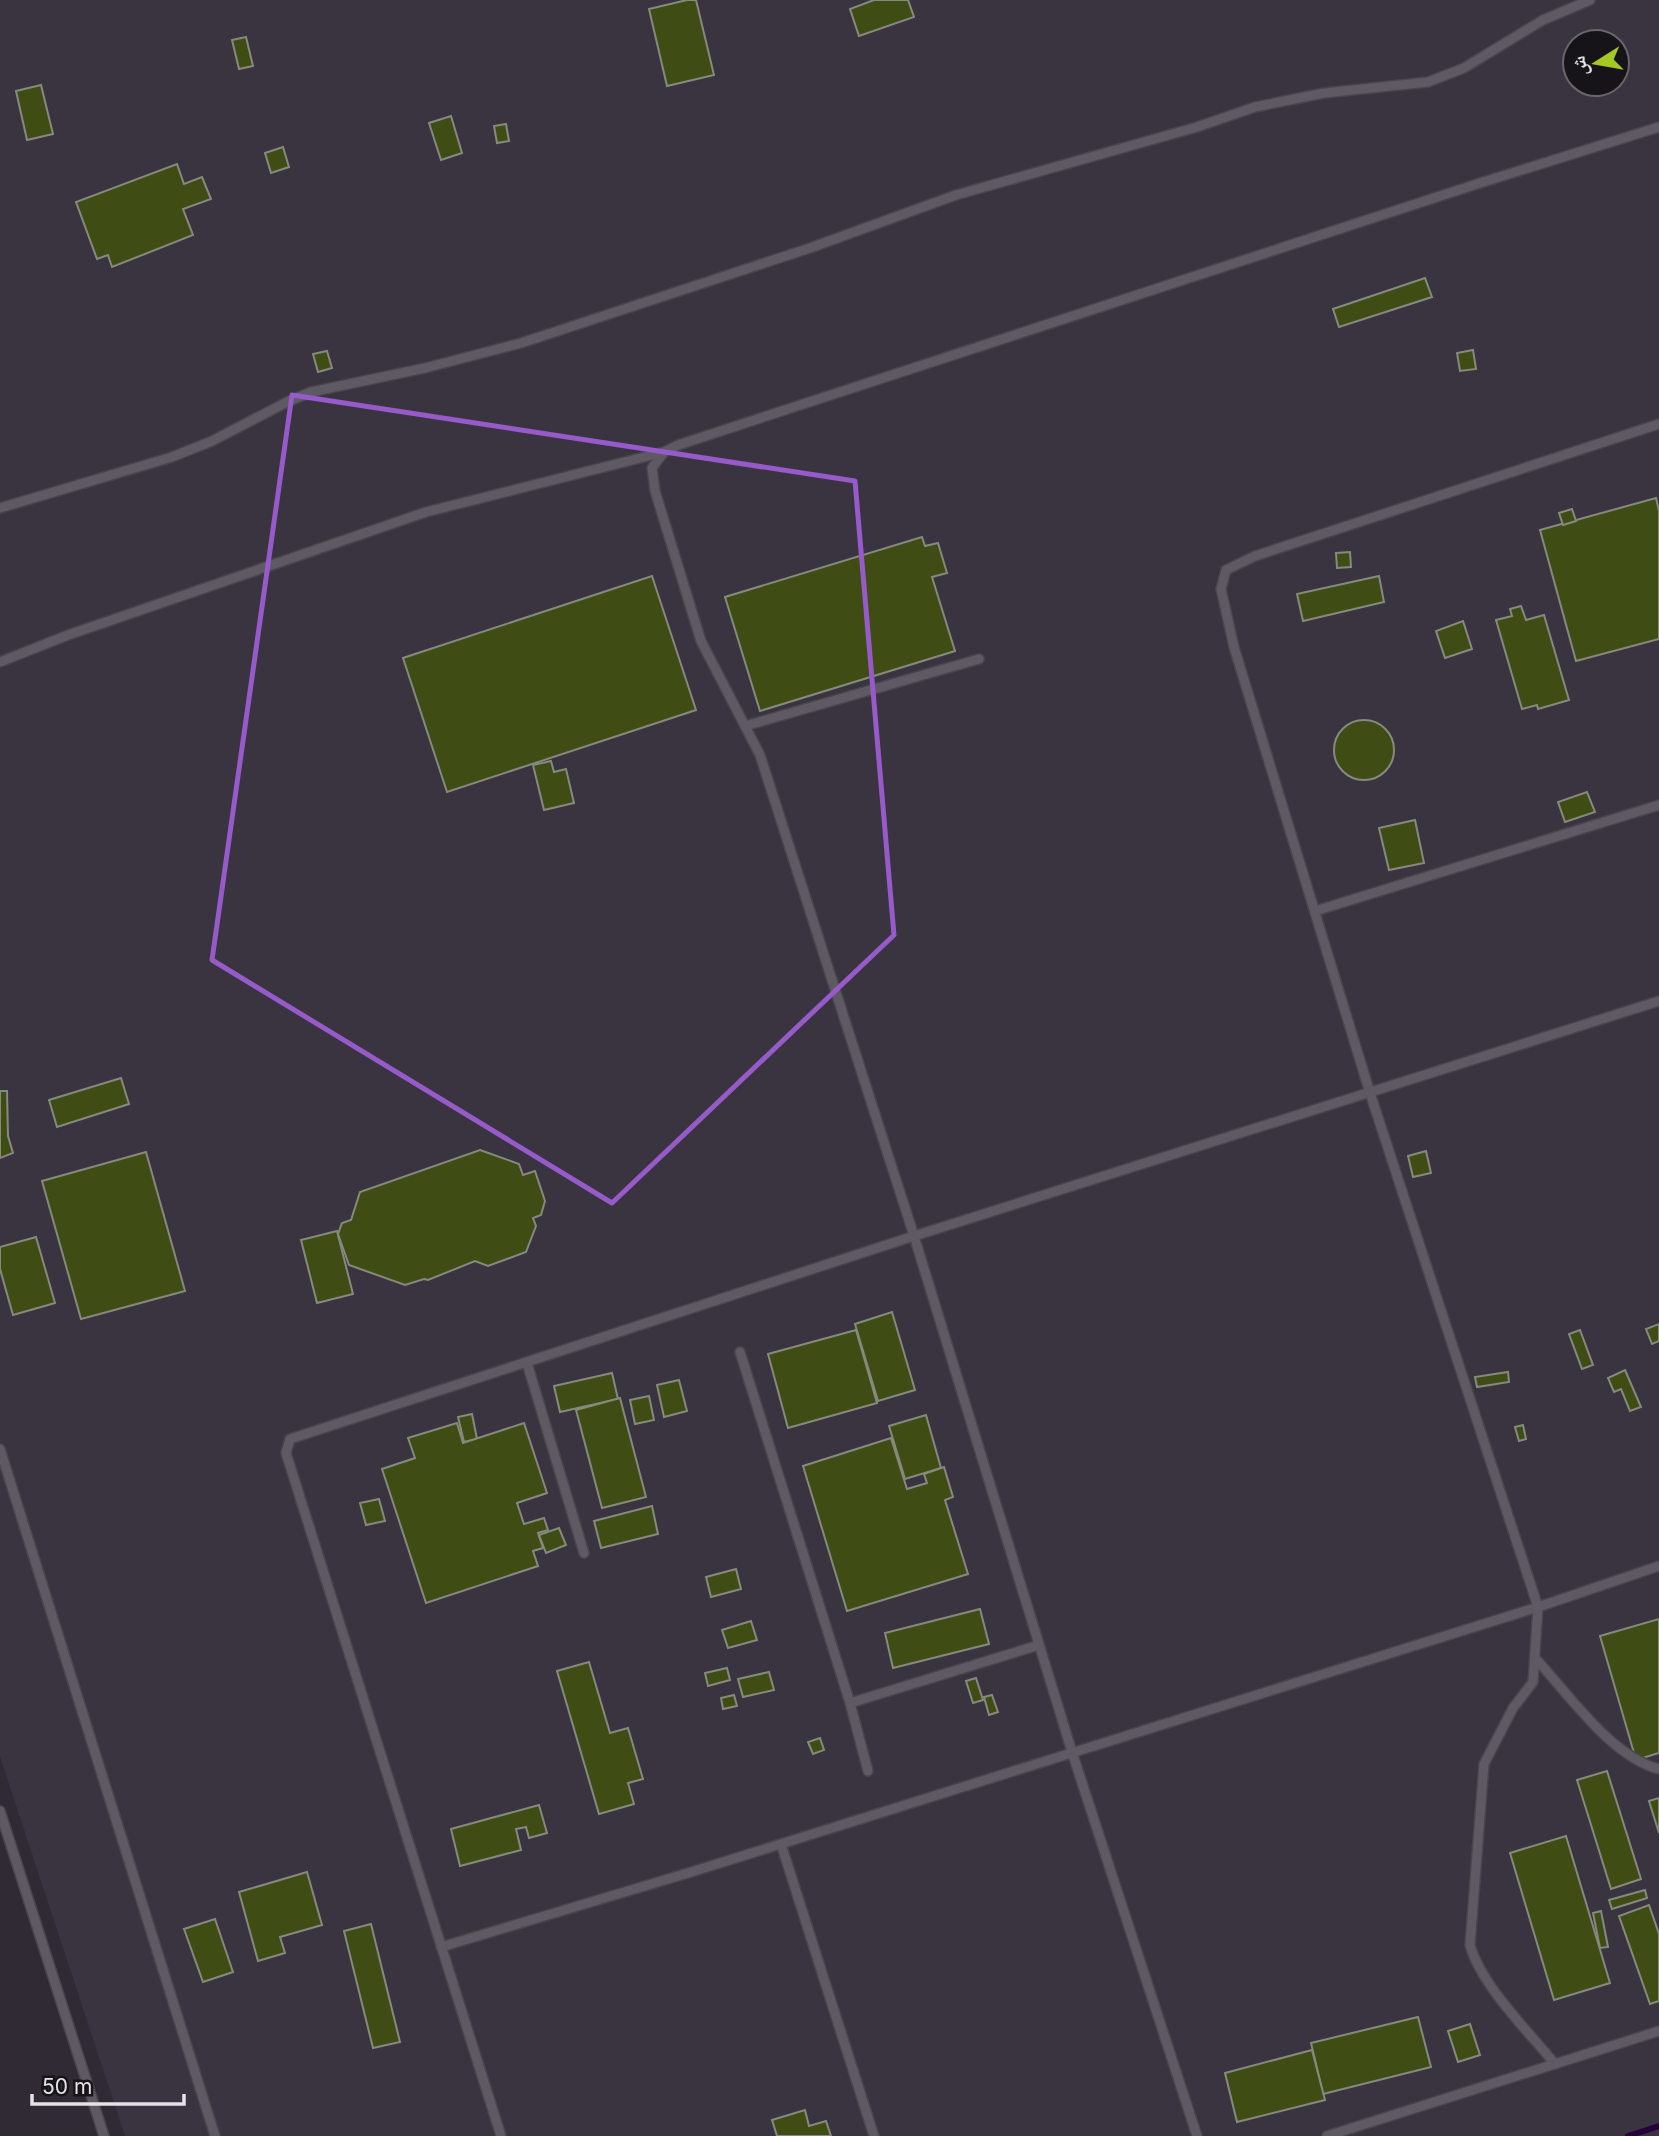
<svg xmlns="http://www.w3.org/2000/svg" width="1659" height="2136" font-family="Inter,'Noto Naskh Arabic',sans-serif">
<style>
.built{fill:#3a3340;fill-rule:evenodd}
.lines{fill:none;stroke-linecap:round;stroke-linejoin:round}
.stream{stroke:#26033b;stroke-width:6}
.building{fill:#3f4d15;stroke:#85897e;stroke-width:2}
.service-casing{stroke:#48454b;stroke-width:12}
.service{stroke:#5e5963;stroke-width:9}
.marked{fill:none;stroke:#965ac9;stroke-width:5;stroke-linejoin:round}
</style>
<rect width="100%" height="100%" fill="#2f2a33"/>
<path class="built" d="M0 0H1659V2136H125L0 1757ZM1575 42H1617V84H1575Z"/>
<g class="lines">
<polyline class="stream" points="1628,2136 1659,2126"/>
</g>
<g class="building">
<polygon points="687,0 696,0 714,75 667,86 649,9"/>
<polygon points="874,0 908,0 914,17 859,36 850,9"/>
<polygon points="246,37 253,66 239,69 232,40"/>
<polygon points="41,85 53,134 27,140 16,91"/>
<polygon points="451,116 462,153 441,160 429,123"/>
<polygon points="506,124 509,141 497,143 494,126"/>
<polygon points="283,147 289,167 271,173 265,153"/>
<polygon points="177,164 184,184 202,177 211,199 183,209 193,235 112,267 108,255 97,259 76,202"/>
<polygon points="1425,278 1432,297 1339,327 1333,309"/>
<polygon points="1473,350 1476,369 1460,371 1457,353"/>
<polygon points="327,351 332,368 318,372 313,354"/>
<polygon points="1656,498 1659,511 1659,639 1576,661 1540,530"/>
<polygon points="1572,509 1576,521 1563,525 1559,513"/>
<polygon points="922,537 925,546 938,543 947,573 932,577 955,651 760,711 725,597"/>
<polygon points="1350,552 1351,567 1337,568 1336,553"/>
<polygon points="652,576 696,710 447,792 403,658"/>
<polygon points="1379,576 1384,602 1303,621 1297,594"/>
<polygon points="1521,606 1526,620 1544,615 1569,700 1538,709 1537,705 1522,709 1496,620 1512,616 1510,609"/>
<polygon points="1463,621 1472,649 1445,658 1436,631"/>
<circle cx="1364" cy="750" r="30"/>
<polygon points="551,761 554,772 566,769 574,803 544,810 533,765"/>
<polygon points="1587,792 1595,812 1565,822 1558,802"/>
<polygon points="1415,820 1424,863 1389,870 1379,828"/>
<polygon points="121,1078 129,1104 57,1127 49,1100"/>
<polygon points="0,1091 7,1091 8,1136 13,1153 0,1158"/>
<polygon points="480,1150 519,1164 523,1175 535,1171 545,1201 541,1215 533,1218 536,1226 526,1252 488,1266 475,1261 428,1280 424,1279 405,1285 349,1265 338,1234 342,1223 351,1220 360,1192"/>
<polygon points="1426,1151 1431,1173 1413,1177 1408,1156"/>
<polygon points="146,1152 185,1291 81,1319 42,1181"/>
<polygon points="337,1231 353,1294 317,1303 301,1240"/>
<polygon points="36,1237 55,1303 13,1315 0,1269 0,1247"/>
<polygon points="892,1312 915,1390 878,1401 855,1324"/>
<polygon points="1659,1324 1659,1341 1652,1344 1646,1329"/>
<polygon points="856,1330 877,1403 788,1428 768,1354"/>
<polygon points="1580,1330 1593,1365 1582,1369 1569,1334"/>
<polygon points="1625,1370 1641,1407 1630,1411 1621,1389 1614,1392 1608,1378"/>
<polygon points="1508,1372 1509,1382 1477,1387 1475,1377"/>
<polygon points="612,1373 618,1399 560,1412 554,1386"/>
<polygon points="679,1380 687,1411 664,1417 657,1385"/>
<polygon points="649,1396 654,1420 635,1424 630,1400"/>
<polygon points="620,1398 646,1497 602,1508 576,1410"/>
<polygon points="472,1414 477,1439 464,1442 458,1417"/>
<polygon points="926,1415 941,1468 905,1479 889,1426"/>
<polygon points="457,1423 463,1443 524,1423 547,1493 517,1503 524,1524 544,1518 548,1530 538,1533 543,1548 533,1551 538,1566 426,1603 382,1469 415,1458 408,1438"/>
<polygon points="1523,1425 1526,1439 1519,1441 1515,1427"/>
<polygon points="891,1438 907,1489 927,1483 924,1474 944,1467 953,1497 945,1500 968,1574 847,1611 803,1466"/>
<polygon points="379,1499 385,1521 366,1525 360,1503"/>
<polygon points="652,1506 658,1534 601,1548 594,1521"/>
<polygon points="559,1528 566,1545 546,1553 539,1535"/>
<polygon points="736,1569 741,1589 711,1597 706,1577"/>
<polygon points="980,1609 989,1644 893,1668 885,1633"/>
<polygon points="1659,1619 1659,1753 1636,1760 1600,1636"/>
<polygon points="751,1621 757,1640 728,1648 722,1630"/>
<polygon points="589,1662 610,1733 628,1728 643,1779 628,1783 634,1804 599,1814 557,1671"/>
<polygon points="727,1668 730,1680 708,1686 705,1673"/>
<polygon points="769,1672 774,1690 743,1697 738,1679"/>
<polygon points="976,1678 983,1700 973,1703 966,1681"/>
<polygon points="734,1695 737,1706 723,1709 721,1698"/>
<polygon points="992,1695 998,1712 989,1715 984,1697"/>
<polygon points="820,1738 824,1750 813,1754 808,1742"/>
<polygon points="1607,1771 1641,1879 1611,1889 1577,1780"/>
<polygon points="1659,1798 1659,1833 1649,1801"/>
<polygon points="539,1805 547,1833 529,1838 526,1827 516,1829 521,1850 460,1866 451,1829"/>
<polygon points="1566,1836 1610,1983 1554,2000 1510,1853"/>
<polygon points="307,1872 322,1925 280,1937 285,1953 258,1961 239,1892"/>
<polygon points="1645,1890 1647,1898 1612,1909 1609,1900"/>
<polygon points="1649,1905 1659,1934 1659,2001 1650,2004 1619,1916"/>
<polygon points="1601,1911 1608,1947 1600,1948 1593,1913"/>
<polygon points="215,1919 233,1972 203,1982 184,1929"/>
<polygon points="371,1924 400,2042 373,2048 344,1931"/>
<polygon points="1418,2017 1431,2067 1323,2094 1311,2043"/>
<polygon points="1470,2024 1480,2055 1458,2062 1448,2031"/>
<polygon points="1312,2050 1325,2100 1237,2122 1225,2073"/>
<polygon points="805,2110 809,2126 826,2121 831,2136 777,2136 772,2120"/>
</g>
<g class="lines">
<defs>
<g id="service">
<polyline points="664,452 652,468 655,491 701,641 760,755 914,1236 1072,1752 1197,2136"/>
<polyline points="0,508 172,457 212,441 287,402 311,392 425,368 521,343 810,248 956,195 1197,127 1255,107 1324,93 1428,82 1464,68 1543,20 1590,0"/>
<polyline points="0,662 68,635 426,512 664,452 678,445 1480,183 1659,127"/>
<polyline points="745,726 979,659"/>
<polyline points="1315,911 1659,805"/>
<polyline points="740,1352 850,1703 868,1771"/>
<polyline points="527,1363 584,1553"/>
<polyline points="0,1449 215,2136"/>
<path d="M1536 1659C1569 1695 1612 1757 1659 1769"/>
<polyline points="850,1703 1039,1645"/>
<polyline points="0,1811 104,2136"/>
<polyline points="781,1844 874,2136"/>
<polyline points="441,1947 688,1873 1538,1607 1659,1566"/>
<path d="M1555 2064C1528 2031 1481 1985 1470 1945L1484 1764 1513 1708 1533 1682 1538 1607 1370 1093 1234 647 1221 589 1226 570 1255 556 1659 424"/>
<polyline points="501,2136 286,1453 290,1439 914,1236 1659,1001"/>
<polyline points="1327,2136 1659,2031"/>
</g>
</defs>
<use href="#service" class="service-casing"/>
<use href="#service" class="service"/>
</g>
<path class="marked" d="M292 395 855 481 894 935 612 1203 212 960Z"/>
<g transform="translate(1596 63) rotate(259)"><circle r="33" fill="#161418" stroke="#69666b" stroke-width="2"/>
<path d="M0-5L12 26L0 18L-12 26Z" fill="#a5c823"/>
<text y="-10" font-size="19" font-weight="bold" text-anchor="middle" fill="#e5e2e8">ش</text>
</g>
<path d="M32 2094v10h152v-10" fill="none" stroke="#e5e2e8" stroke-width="3.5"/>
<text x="42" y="2094" font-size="21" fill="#e5e2e8" stroke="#161418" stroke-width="5" paint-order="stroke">50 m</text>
</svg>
